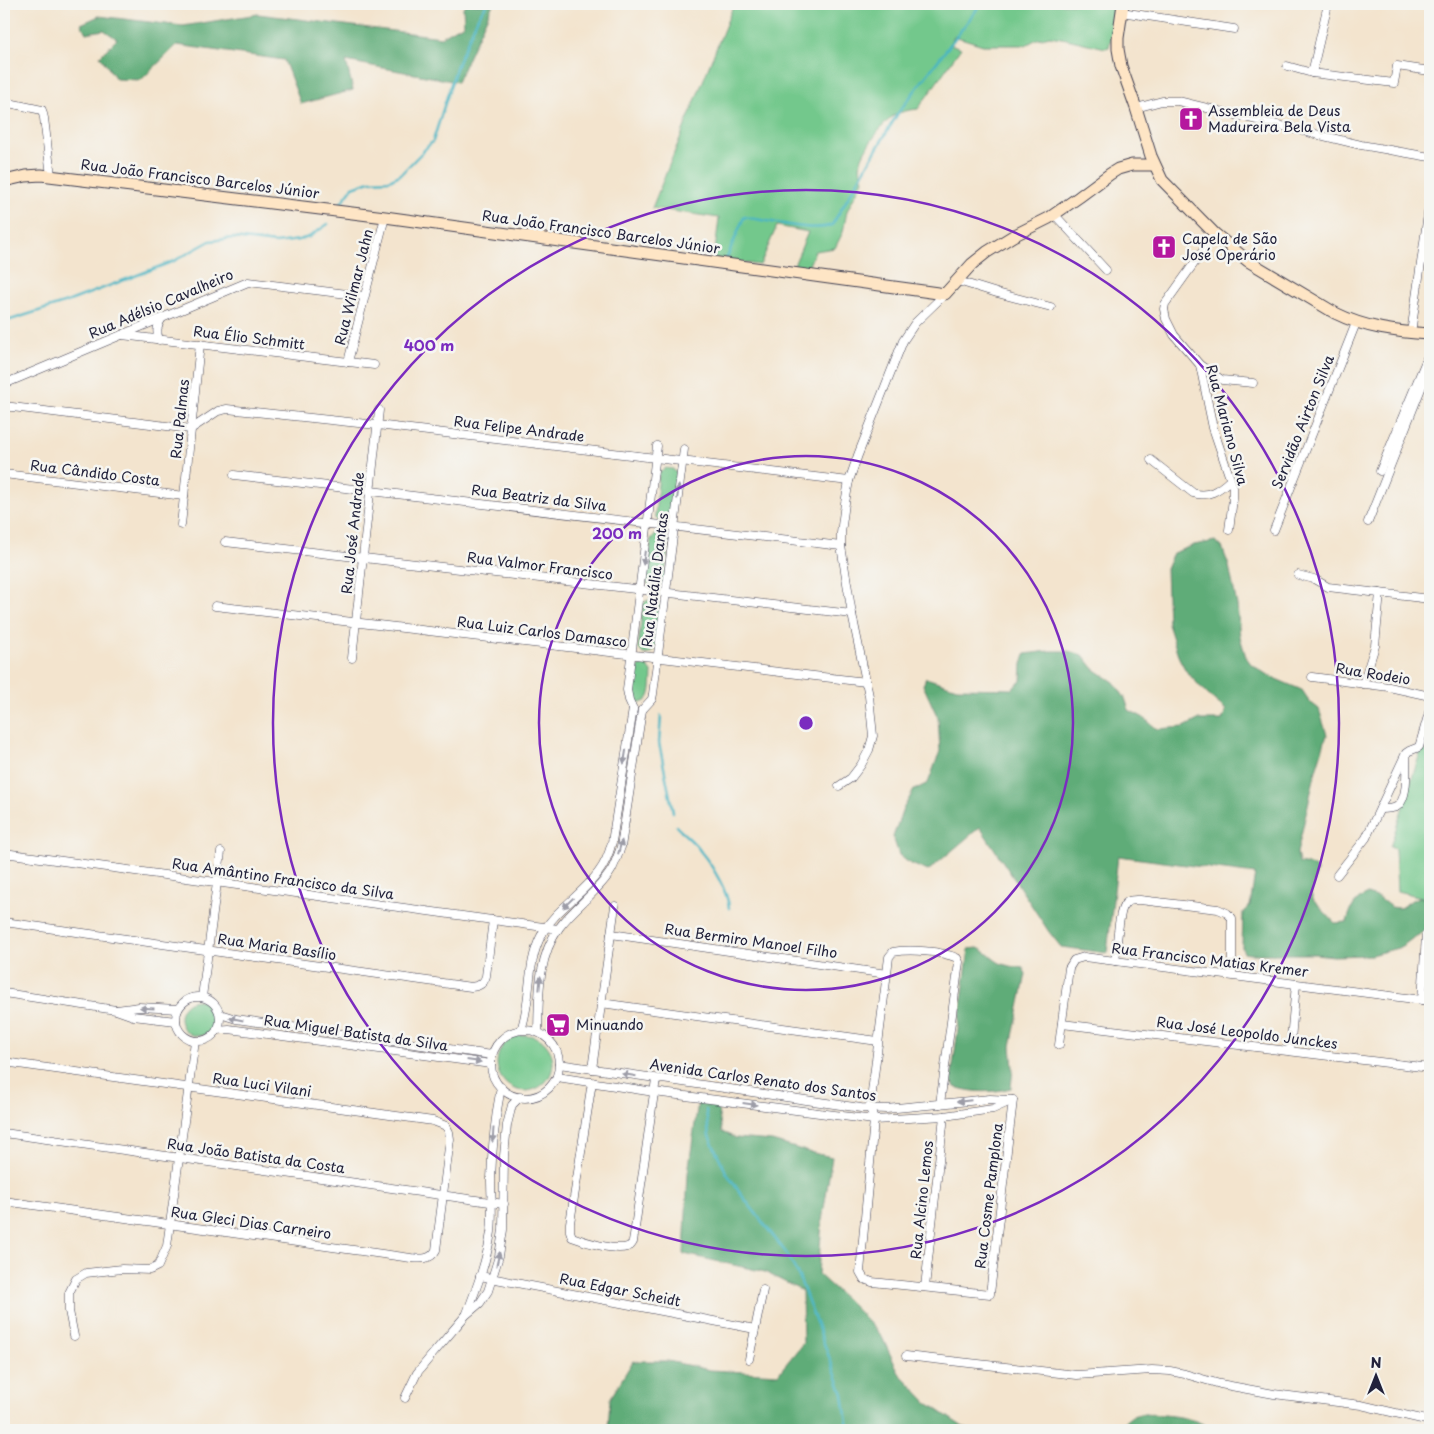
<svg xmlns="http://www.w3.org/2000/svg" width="1434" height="1434" font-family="'Playpen Sans',sans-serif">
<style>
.green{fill:#73c88c;stroke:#4a7564}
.forest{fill:#5eac78;stroke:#40675a}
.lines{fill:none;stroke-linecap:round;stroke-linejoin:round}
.stream{stroke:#48b5c4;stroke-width:2.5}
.street-casing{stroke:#413f51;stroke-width:9}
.secondary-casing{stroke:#413f51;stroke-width:13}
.street{stroke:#fff;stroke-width:8}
.secondary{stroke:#fee5c5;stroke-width:11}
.oneway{fill:#9c9ca7}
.ring{fill:none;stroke:#7b2cbf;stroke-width:2.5}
.labels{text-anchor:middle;stroke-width:5;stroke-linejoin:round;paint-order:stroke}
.poi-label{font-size:14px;fill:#22223b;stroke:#f6f6f2;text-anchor:start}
.street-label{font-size:14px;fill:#22223b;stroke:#f6f6f2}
.centre{fill:#7b2cbf;stroke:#f6f6f2;stroke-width:2.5}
.ring-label{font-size:15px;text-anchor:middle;font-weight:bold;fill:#7b2cbf;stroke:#f6f6f2;stroke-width:5;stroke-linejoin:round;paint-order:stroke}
</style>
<rect width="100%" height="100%" fill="#f6f6f2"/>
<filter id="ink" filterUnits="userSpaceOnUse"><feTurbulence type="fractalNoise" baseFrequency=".02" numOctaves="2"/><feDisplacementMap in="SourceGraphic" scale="10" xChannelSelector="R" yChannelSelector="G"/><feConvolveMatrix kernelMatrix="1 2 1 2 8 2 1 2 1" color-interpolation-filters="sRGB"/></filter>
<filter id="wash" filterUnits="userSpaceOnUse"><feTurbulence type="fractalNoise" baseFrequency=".0096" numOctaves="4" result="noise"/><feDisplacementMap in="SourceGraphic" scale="20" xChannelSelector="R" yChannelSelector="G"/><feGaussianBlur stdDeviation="1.12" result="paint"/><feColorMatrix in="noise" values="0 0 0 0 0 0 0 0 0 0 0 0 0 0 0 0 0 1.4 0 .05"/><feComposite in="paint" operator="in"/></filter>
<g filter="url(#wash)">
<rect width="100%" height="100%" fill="#f3e4ce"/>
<g class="green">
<path d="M734 4H1119L1109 47 1105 48 1067 39 1050 36 1037 39 1026 45H983L954 36 950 44 961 48 918 109C910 110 902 111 895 115 885 120 863 150 861 161 859 168 861 173 863 180L847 211 843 232 835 248 815 251 806 272 792 270 808 232 777 226 760 265 714 259 719 218 652 208Z"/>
<polygon points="665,468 673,469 677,474 672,517 665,522 660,522 655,516 659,473"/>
<polygon points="657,534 665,535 669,540 664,583 657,589 652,588 647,583 651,539"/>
<polygon points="653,599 656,601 660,605 655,649 649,654 643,654 638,648 643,604 646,601"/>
<path d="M643 665 647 666 652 672C651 680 653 700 643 702 638 703 635 700 632 696L636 668Z"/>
<polygon points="1421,750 1430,751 1430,899 1397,891 1395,849 1390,847"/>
<circle cx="198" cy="1018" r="18"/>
<circle cx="525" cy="1063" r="28"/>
</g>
<g class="forest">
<polygon points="466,4 493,4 457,82 346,61 353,90 301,104 284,60 177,45 141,80 116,79 100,56 117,39 104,30 86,33 81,24 99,16 183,26 258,14 441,37 464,24 463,7"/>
<path d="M1215 541 1222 547 1229 566 1237 605 1240 637 1246 657 1251 664 1269 676 1302 690 1310 702 1319 709 1327 735 1316 770 1297 853 1299 863 1314 866 1317 871 1311 895 1314 901 1335 923 1347 922C1351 908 1353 902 1367 894L1379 898 1391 907 1400 908 1412 900 1420 897 1430 900V929L1413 938 1405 944 1398 948 1371 955 1333 956 1315 954H1250L1244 953 1242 947 1243 912 1250 906 1255 874 1118 856 1107 953 1061 947 1049 932 980 827 928 871 909 863 899 855 893 837 903 809 914 790 928 783 940 751 938 718 923 685 926 678 957 688 1012 689 1021 681 1022 664 1025 654 1049 651H1068L1083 655 1094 669 1114 682 1125 698 1129 710 1144 718 1157 729 1184 727 1198 720H1222L1226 710 1207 694 1186 671 1179 658 1168 624 1166 569 1173 553 1194 545Z"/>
<path d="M978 948C988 952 993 960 1002 964 1009 966 1016 967 1023 968L1026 974 1011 1046 1013 1068 1011 1088C992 1093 974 1093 955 1087L951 1080 969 949Z"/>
<polygon points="698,1102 717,1105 722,1132 736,1138 772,1141 809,1152 832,1157 822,1221 818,1274 849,1302 881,1335 899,1373 929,1404 963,1427 975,1430 608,1430 610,1399 633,1361 668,1361 710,1370 778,1374 803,1343 802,1291 765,1272 684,1254 688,1173"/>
<path d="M1140 1414C1160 1414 1197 1416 1212 1430H1106L1119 1426 1132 1416Z"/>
</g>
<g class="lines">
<g class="stream">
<polyline points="338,207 353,187 370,181 389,180 400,175 433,141 457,65 478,17 487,4"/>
<path d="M726 260 744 217C765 220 815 233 832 225L898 113 981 4"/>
<polyline points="4,322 67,302 174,261 210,241 233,238 276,243 299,240 309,237 328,224"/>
<polyline points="661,716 659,743 673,812"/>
<path d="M676 826C684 835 695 842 701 852 712 865 728 892 729 908"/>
<polyline points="706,1110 709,1136 726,1172 740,1193 787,1254 799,1277 843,1394 848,1430"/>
</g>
</g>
</g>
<g filter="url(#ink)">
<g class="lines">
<defs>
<g id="street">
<polyline points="1328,4 1312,73 1394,83 1397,66 1430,71"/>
<polyline points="1121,12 1234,29"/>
<polyline points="1287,66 1312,73"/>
<polyline points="4,102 42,110 44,118 51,176"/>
<polyline points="1136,108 1162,101 1178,101 1361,145 1430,157"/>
<polyline points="1054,214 1106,270"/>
<polyline points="1215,234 1165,304 1164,309 1166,319 1174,335 1200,365 1213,428 1233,487 1233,499 1229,530"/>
<polyline points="958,281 997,293 1051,307"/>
<polyline points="1411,333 1430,200"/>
<polyline points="122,335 374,365"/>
<path d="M159 340C156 331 157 326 162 318"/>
<polyline points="348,362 385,217"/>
<polyline points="1200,365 1222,380 1253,383"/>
<polyline points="4,384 248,282 364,296"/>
<polyline points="4,406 191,429 218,411 227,409 377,425 849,481"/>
<path d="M1151 460 1193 493C1208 498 1219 490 1230 480"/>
<polyline points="1380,471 1430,351"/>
<polyline points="4,474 184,496"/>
<polyline points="234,475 841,546"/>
<polyline points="1368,522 1430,366"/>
<polyline points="181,525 200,344"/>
<polyline points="1274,530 1356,323"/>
<polyline points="225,542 852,614"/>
<polyline points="1298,575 1314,579 1328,587 1430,599"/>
<polyline points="215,606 866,682"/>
<polyline points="352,658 379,410"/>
<polyline points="1312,677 1389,687 1430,696"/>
<polyline points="1363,684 1375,646 1380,593"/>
<polyline points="633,709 629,700 627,690 657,446"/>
<polyline points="642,710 652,699 653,694 684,449"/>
<polyline points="839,786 851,778 861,765 869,750 873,736 869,696 852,614 841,546 841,533 845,503 849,481 858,455 903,341 915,323 945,294"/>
<path d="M1380 809C1385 809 1392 809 1396 807 1409 800 1406 768 1406 755"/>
<polyline points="4,853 558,929"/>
<polyline points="1337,875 1366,838 1406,753 1409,751 1419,747 1430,709"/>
<path d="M4 922 471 987C479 986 484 984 486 976L493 920"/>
<polyline points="611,934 887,974"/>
<path d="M1115 961C1117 949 1118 911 1125 904 1129 899 1135 900 1140 900L1218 909 1227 913 1232 918V975"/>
<polyline points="4,993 116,1010 133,1016 176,1021"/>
<circle cx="198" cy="1019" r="22"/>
<polyline points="202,997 221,852"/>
<polyline points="1422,1000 1426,935"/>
<polyline points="601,1003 878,1041"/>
<polyline points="117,1010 139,1007 178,1009"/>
<polyline points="220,1014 236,1019 492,1055"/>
<polyline points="1062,1024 1430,1068"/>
<polyline points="217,1030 229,1029 491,1064"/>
<path d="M521 1030C532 999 526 965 541 936 553 911 581 896 598 873 605 864 609 854 612 842L633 709"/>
<circle cx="525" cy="1064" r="34"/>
<path d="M538 1032C539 997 537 958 559 928 574 907 597 893 611 871 615 864 618 855 621 847L642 710"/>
<polyline points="1059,1045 1069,968 1074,960 1084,957 1430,1001"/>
<polyline points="1290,1051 1296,984"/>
<path d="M4 1062 433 1121 446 1126 449 1132 450 1139 436 1250C431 1260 421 1259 411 1258L4 1201"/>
<polyline points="559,1064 861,1108 886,1109 990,1099 1011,1100"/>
<polyline points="592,1069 615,906"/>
<polyline points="557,1077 654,1092 874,1120 944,1116 993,1109 1013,1100"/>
<path d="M592 1082 570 1223V1231L572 1237C585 1242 614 1251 627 1247 631 1246 631 1245 633 1242L656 1079"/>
<path d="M940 1104 959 962 957 958C942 951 909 949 893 952L889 957 870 1108 874 1120 860 1272 864 1279 872 1282 990 1294 1013 1100"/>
<polyline points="4,1133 504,1204"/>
<polyline points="480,1276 755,1329"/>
<polyline points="925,1287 944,1116"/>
<path d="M467 1313C477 1287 487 1260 491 1232 493 1214 491 1196 491 1179 492 1148 495 1118 501 1087"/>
<polyline points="74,1336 69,1311 69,1293 76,1279 86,1273 122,1269 150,1270 158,1266 167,1246 195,1041"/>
<polyline points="906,1356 1077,1375 1152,1370 1170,1371 1185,1374 1220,1384 1274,1394 1361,1405 1430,1421"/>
<polyline points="749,1359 763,1290"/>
<polyline points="405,1398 417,1373 431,1356 466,1315 480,1303 488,1291 499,1256 503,1230 504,1156 507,1125 512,1105 520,1097"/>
</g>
<g id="secondary">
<path d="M1123 4 1118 38V49L1121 66 1136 108 1151 156 1162 180 1215 234 1248 261 1335 313C1365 328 1396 332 1430 334"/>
<polyline points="4,181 26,176 41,175 385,217 945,294 972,264 987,252 1013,236 1049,218 1079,197 1110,174 1118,169 1132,165 1154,165"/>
</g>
</defs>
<use href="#street" class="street-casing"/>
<use href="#secondary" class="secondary-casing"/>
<use href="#street" class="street"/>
<use href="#secondary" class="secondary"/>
</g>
<defs><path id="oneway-solid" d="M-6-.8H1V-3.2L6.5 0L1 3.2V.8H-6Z" transform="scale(1.25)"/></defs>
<g class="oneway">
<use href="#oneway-solid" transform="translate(678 492) rotate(-83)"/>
<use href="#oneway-solid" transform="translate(644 558) rotate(97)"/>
<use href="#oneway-solid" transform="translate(625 757) rotate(99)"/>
<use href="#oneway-solid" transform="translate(620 847) rotate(-75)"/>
<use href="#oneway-solid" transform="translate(568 903) rotate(136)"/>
<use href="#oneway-solid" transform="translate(540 983) rotate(-85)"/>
<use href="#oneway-solid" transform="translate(147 1008) rotate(-177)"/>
<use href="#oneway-solid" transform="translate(236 1019) rotate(-169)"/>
<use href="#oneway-solid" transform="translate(474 1061) rotate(8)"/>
<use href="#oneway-solid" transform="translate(629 1075) rotate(-171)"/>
<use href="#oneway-solid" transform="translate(964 1101) rotate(174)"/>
<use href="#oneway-solid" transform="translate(750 1104) rotate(7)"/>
<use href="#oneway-solid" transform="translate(493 1135) rotate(94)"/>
<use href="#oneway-solid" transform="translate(498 1259) rotate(-77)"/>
</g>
</g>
<g class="ring">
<circle cx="806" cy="723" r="267"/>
<circle cx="806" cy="723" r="533"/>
</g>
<defs>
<symbol id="church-square" viewBox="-11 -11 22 22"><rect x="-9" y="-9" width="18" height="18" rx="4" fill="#b5179e" stroke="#f6f6f2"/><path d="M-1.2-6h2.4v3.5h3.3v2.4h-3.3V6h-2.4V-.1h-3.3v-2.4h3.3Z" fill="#fff"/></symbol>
<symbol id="supermarket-square" viewBox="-11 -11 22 22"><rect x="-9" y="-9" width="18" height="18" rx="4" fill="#b5179e" stroke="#f6f6f2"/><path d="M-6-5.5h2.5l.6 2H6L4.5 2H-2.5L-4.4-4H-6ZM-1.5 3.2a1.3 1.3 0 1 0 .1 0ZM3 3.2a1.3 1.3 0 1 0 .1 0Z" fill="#fff"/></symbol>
</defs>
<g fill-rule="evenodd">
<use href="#church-square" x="1177" y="105" width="28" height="28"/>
<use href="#church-square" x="1150" y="233" width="28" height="28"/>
<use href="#supermarket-square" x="544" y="1011" width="28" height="28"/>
</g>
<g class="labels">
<g class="poi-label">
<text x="1208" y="116">Assembleia de Deus<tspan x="1208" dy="16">Madureira Bela Vista</tspan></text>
<text x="1182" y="244">Capela de São<tspan x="1182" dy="16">José Operário</tspan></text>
<text x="576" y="1030">Minuando</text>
</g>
<g class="street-label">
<text transform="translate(200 179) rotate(7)" y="5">Rua João Francisco Barcelos Júnior</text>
<text transform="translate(601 232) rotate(8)" y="5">Rua João Francisco Barcelos Júnior</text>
<text transform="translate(354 287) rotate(-76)" y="5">Rua Wilmar Jahn</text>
<text transform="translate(161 304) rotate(-23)" y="5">Rua Adélsio Cavalheiro</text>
<text transform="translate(249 338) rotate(7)" y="5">Rua Élio Schmitt</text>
<text transform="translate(180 419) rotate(-84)" y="5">Rua Palmas</text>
<text transform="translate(1303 422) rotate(-68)" y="5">Servidão Airton Silva</text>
<text transform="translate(1227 425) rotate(75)" y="5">Rua Mariano Silva</text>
<text transform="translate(519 429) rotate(7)" y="5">Rua Felipe Andrade</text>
<text transform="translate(95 473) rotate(7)" y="5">Rua Cândido Costa</text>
<text transform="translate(539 498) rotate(7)" y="5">Rua Beatriz da Silva</text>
<text transform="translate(353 533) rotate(-84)" y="5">Rua José Andrade</text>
<text transform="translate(540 566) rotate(7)" y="5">Rua Valmor Francisco</text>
<text transform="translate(655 580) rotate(-83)" y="5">Rua Natália Dantas</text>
<text transform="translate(542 632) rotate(7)" y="5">Rua Luiz Carlos Damasco</text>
<text transform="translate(1373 674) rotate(9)" y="5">Rua Rodeio</text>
<text transform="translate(283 879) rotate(8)" y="5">Rua Amântino Francisco da Silva</text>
<text transform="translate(751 941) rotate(8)" y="5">Rua Bermiro Manoel Filho</text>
<text transform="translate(277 947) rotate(8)" y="5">Rua Maria Basílio</text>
<text transform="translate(1210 960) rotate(7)" y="5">Rua Francisco Matias Kremer</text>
<text transform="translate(356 1033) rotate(8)" y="5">Rua Miguel Batista da Silva</text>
<text transform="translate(1247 1033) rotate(7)" y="5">Rua José Leopoldo Junckes</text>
<text transform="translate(763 1080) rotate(8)" y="5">Avenida Carlos Renato dos Santos</text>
<text transform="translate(262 1085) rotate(8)" y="5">Rua Luci Vilani</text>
<text transform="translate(256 1156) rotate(8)" y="5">Rua João Batista da Costa</text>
<text transform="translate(989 1196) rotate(-83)" y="5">Rua Cosme Pamplona</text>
<text transform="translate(922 1200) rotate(-84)" y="5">Rua Alcino Lemos</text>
<text transform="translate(251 1223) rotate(8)" y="5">Rua Gleci Dias Carneiro</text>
<text transform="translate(620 1290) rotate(11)" y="5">Rua Edgar Scheidt</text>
</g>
</g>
<circle cx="806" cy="723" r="8" class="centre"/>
<g class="ring-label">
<text x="429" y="351">400 m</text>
<text x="617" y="539">200 m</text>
</g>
<rect width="1434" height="1434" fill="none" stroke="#f6f6f2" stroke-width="20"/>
<g transform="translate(1376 1376)" stroke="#f6f6f2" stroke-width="4" paint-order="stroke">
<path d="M0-4L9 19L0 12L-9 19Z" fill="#22223b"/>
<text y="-8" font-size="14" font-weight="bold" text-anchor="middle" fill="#22223b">N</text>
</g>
</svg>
